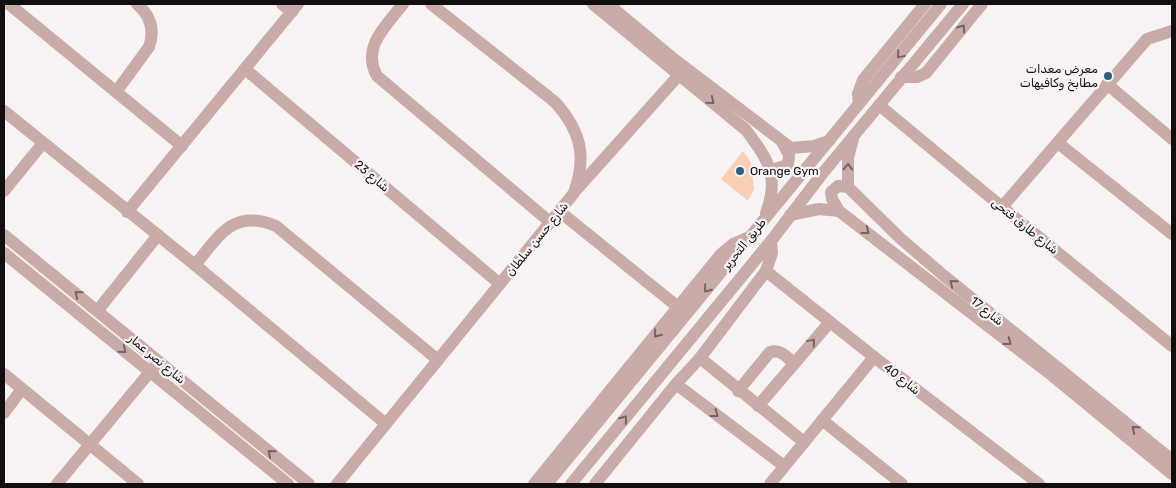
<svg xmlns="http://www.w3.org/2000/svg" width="1176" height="488" font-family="Rubik,'Noto Naskh Arabic',sans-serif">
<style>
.green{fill:#f9d0b3}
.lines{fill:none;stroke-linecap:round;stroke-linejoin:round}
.minor{stroke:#c9aca7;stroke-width:12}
.oneway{stroke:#766563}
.poi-dot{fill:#2a637c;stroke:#f7f3f4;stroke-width:2}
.labels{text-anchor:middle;stroke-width:4.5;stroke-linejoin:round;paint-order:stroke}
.poi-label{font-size:12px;fill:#110f10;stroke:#f7f3f4;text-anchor:end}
.street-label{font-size:12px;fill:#110f10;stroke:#f7f3f4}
</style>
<rect width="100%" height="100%" fill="#f7f3f4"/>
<polygon class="green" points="743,151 751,162 754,189 748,201 721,179"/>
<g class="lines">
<g class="minor">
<polyline points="9,4 182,146"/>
<polyline points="282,4 292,12"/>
<path d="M403 4C386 26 361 47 377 76L550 222"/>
<path d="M593 4 746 130C768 160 780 175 766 213"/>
<polyline points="608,4 674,59 791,148 814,146 829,141"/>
<polyline points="245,69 500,284"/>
<polyline points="901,77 917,77 926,73 982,4"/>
<polyline points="1107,84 1172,139"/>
<path d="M116 92 149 47C155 30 151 16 137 4"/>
<polyline points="859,104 858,94 863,80 925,4"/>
<polyline points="879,105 1002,207 1172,346"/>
<polyline points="4,111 195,265 386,424"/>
<polyline points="853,139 848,158 848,187 901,239 943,275 1172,460"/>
<polyline points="1058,143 1172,234"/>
<polyline points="771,170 788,165 789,155 782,142"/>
<polyline points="577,189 679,75"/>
<polyline points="4,191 43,143"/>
<polyline points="1002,207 1147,39 1172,31"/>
<polyline points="559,211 678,307"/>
<polyline points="839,211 832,199 831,192 838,186 848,187"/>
<polyline points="127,212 298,4"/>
<polyline points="790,215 819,209 839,211 1054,377 1172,474"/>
<polyline points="4,235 309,484"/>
<polyline points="4,253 288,484"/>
<path d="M195 265C219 236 233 208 276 226L438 360"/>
<polyline points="766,271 874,357 1039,484"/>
<polyline points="98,310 158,235"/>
<polyline points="700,358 804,442"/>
<polyline points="4,374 138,484"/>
<polyline points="676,384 784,466"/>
<path d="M738 391 770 352C781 349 787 357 794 364"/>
<polyline points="758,406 830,322"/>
<polyline points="4,413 22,389"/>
<polyline points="822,420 902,484"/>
<polyline points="57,484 154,367"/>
<path d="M337 484 574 193C587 156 581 131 555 102L431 4"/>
<polyline points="534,484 721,254 733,244 747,238"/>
<polyline points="547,484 941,4"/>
<polyline points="571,484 771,241 822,174 963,4"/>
<polyline points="595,484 676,384 700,358 766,271 772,253 771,241"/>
<polyline points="770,484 874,357"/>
</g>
</g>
<defs><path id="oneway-chevron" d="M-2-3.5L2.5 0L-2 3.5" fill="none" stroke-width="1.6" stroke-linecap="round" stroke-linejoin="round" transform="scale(1.25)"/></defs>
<g class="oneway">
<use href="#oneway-chevron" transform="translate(962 28) rotate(-54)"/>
<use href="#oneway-chevron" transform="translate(900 55) rotate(130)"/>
<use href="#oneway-chevron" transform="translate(711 101) rotate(39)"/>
<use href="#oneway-chevron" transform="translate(848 167) rotate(-88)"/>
<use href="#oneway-chevron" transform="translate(866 231) rotate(38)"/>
<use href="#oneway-chevron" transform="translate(953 283) rotate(-141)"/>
<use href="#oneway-chevron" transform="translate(707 289) rotate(129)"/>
<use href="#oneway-chevron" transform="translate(78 294) rotate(-141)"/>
<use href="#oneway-chevron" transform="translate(657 334) rotate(129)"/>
<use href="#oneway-chevron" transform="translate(812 342) rotate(-50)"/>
<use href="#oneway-chevron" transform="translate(1008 342) rotate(38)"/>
<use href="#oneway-chevron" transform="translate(123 350) rotate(39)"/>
<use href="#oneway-chevron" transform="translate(715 414) rotate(37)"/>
<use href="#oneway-chevron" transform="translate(624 419) rotate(-51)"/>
<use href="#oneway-chevron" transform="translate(1135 429) rotate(-141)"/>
<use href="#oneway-chevron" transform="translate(271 453) rotate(-140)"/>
</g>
<g class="poi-dot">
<circle cx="1108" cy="76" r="5"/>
<circle cx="740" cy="171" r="5"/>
</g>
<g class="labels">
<g class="poi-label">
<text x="1098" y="73">معرض معدات<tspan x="1098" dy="14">مطابخ وكافيهات</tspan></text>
<text x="750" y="175" text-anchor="start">Orange Gym</text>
</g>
<g class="street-label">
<text transform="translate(372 176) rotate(40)" y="4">شارع 23</text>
<text transform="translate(1025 226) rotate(39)" y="4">شارع طارق فتحى</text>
<text transform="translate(537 239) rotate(-51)" y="4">شارع حسن سلطان</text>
<text transform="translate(744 244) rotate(-51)" y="4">طريق التحرير</text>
<text transform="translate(987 311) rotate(39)" y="4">شارع 17</text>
<text transform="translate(157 359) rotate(40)" y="4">شارع نصر عمار</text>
<text transform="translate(902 379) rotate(38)" y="4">شارع 40</text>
</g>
</g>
<rect width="1176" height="488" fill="none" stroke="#110f10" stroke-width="10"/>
</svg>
